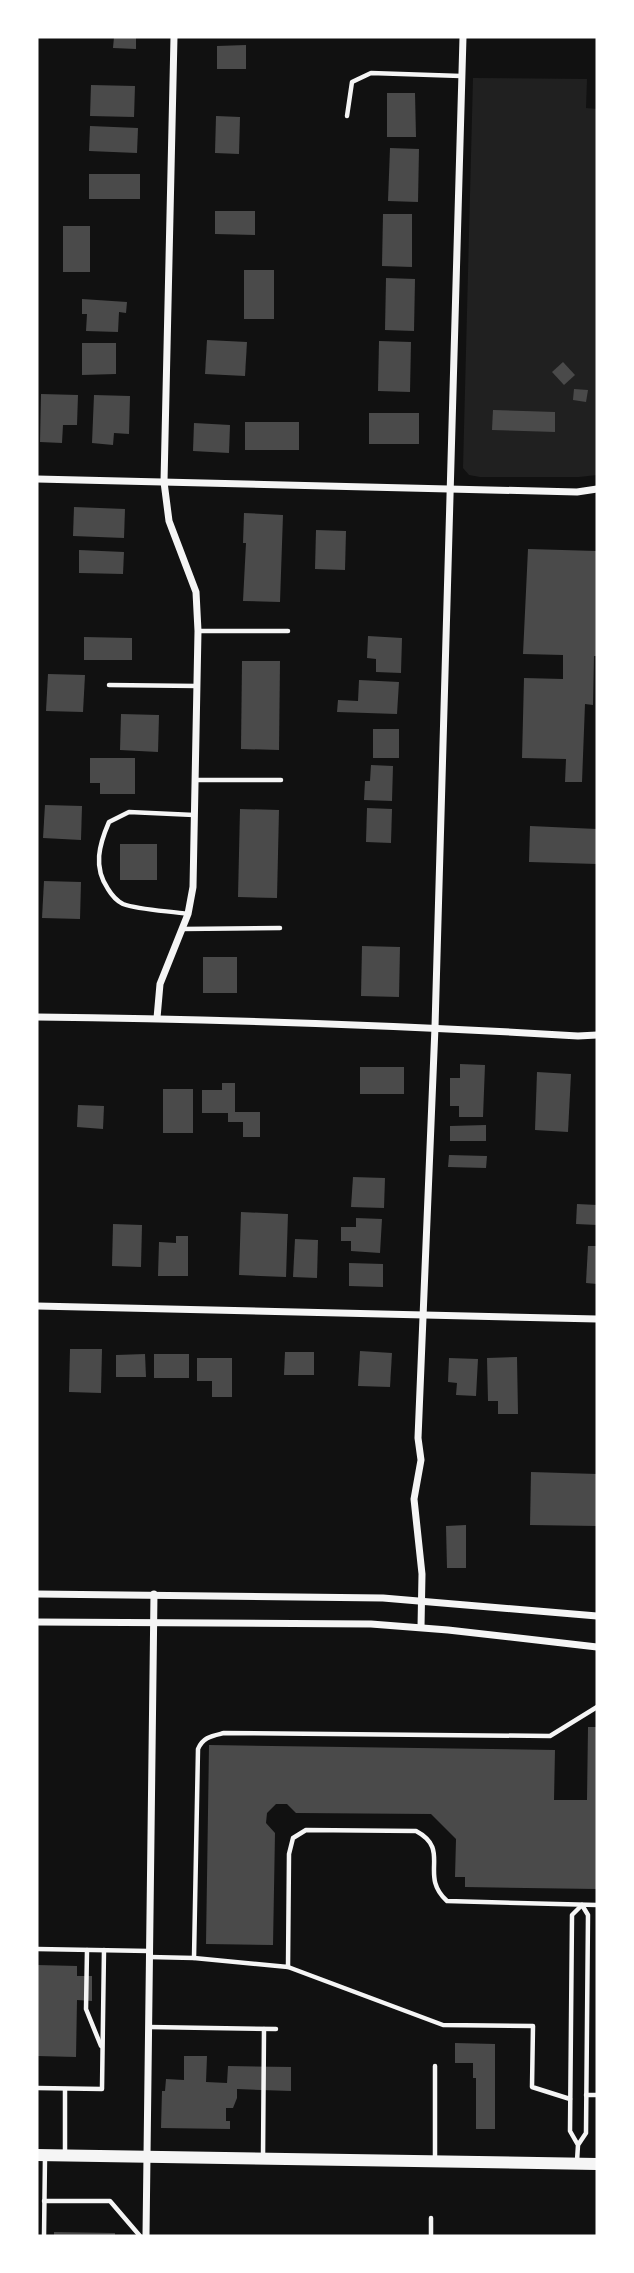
<svg xmlns="http://www.w3.org/2000/svg" width="634" height="2273" font-family="'Alegreya Sans',sans-serif">
<style>
.green{fill:#202020}
.building{fill:#4a4a4a}
.lines{fill:none;stroke-linecap:round;stroke-linejoin:round}
.service{stroke:#f5f5f5;stroke-width:4.5}
.minor{stroke:#f5f5f5;stroke-width:7}
.secondary{stroke:#f5f5f5;stroke-width:12}
</style>
<rect width="100%" height="100%" fill="#111"/>
<polygon class="green" points="473,78 587,79 586,108 597,109 597,475 579,477 480,477 469,475 463,468"/>
<g class="building">
<polygon points="114,37 136,37 136,49 113,48"/>
<polygon points="246,45 246,69 217,69 217,46"/>
<polygon points="91,85 135,86 134,117 90,116"/>
<polygon points="387,93 415,93 416,137 387,137"/>
<polygon points="216,116 240,117 239,154 215,153"/>
<polygon points="90,126 138,128 137,153 89,151"/>
<polygon points="390,148 419,149 418,202 388,201"/>
<rect x="89" y="174" width="51" height="25"/>
<polygon points="215,211 255,211 255,235 215,234"/>
<polygon points="383,214 412,214 412,267 382,266"/>
<rect x="63" y="226" width="27" height="46"/>
<rect x="244" y="270" width="30" height="49"/>
<polygon points="386,278 415,279 414,331 385,330"/>
<polygon points="82,299 127,302 126,313 119,312 118,332 86,331 87,314 82,314"/>
<polygon points="207,340 247,342 245,376 205,374"/>
<polygon points="379,341 411,342 410,392 378,391"/>
<polygon points="82,343 116,343 116,374 82,375"/>
<polygon points="563,362 575,375 564,385 552,372"/>
<polygon points="574,389 588,390 586,402 573,400"/>
<polygon points="41,394 78,395 77,425 63,425 62,443 40,442"/>
<polygon points="94,395 130,396 129,434 114,433 113,445 92,443"/>
<polygon points="493,410 555,412 555,432 492,430"/>
<rect x="369" y="413" width="50" height="31"/>
<rect x="245" y="422" width="54" height="28"/>
<polygon points="194,423 230,425 229,453 193,451"/>
<polygon points="74,507 125,509 124,538 73,536"/>
<polygon points="244,513 283,515 280,602 243,601 246,543 243,543"/>
<polygon points="316,530 346,531 345,570 315,569"/>
<polygon points="528,549 597,551 597,656 594,656 593,705 585,704 582,782 565,782 566,759 522,758 524,678 563,679 563,655 523,654"/>
<polygon points="79,550 124,552 123,574 79,573"/>
<polygon points="368,636 402,638 401,673 376,672 376,659 367,658"/>
<polygon points="84,637 132,638 132,660 84,660"/>
<polygon points="242,661 280,661 279,750 241,749"/>
<polygon points="48,674 85,675 83,712 46,711"/>
<polygon points="359,680 399,682 397,714 337,712 338,700 358,701"/>
<polygon points="121,714 159,715 158,752 120,750"/>
<rect x="373" y="729" width="26" height="29"/>
<polygon points="90,758 135,758 135,794 100,794 100,783 90,783"/>
<polygon points="371,765 393,766 392,801 364,800 365,781 370,781"/>
<polygon points="45,805 82,806 81,840 43,838"/>
<polygon points="367,808 392,809 391,843 366,842"/>
<polygon points="240,809 279,810 277,898 238,897"/>
<polygon points="530,826 597,829 597,864 529,862"/>
<rect x="120" y="844" width="37" height="36"/>
<polygon points="44,881 81,882 80,919 42,918"/>
<polygon points="362,946 400,947 399,997 361,996"/>
<rect x="203" y="957" width="34" height="36"/>
<polygon points="460,1064 485,1065 483,1117 459,1117 459,1106 450,1106 450,1078 460,1078"/>
<rect x="360" y="1067" width="44" height="27"/>
<polygon points="537,1072 571,1074 568,1132 535,1130"/>
<polygon points="222,1083 235,1083 235,1112 260,1112 260,1137 243,1137 243,1122 228,1122 228,1113 202,1113 202,1090 222,1090"/>
<rect x="163" y="1089" width="30" height="44"/>
<polygon points="78,1105 104,1106 103,1129 77,1127"/>
<polygon points="486,1125 486,1141 450,1141 450,1126"/>
<polygon points="449,1155 487,1156 486,1168 448,1167"/>
<polygon points="353,1177 385,1178 384,1208 351,1207"/>
<polygon points="577,1204 597,1205 597,1225 576,1224"/>
<polygon points="241,1212 288,1214 286,1277 239,1275"/>
<polygon points="356,1218 382,1219 380,1253 351,1251 351,1241 341,1241 341,1227 356,1227"/>
<polygon points="113,1224 142,1225 141,1267 112,1266"/>
<polygon points="176,1236 188,1236 188,1276 158,1276 159,1242 176,1243"/>
<polygon points="295,1239 318,1240 317,1278 293,1277"/>
<polygon points="588,1246 597,1246 597,1284 586,1283"/>
<polygon points="349,1263 383,1264 383,1287 349,1286"/>
<polygon points="70,1349 102,1349 101,1393 69,1392"/>
<polygon points="360,1351 392,1353 390,1387 358,1386"/>
<polygon points="285,1352 314,1352 314,1375 284,1375"/>
<polygon points="145,1354 146,1377 116,1377 116,1355"/>
<rect x="154" y="1354" width="35" height="24"/>
<polygon points="517,1357 518,1414 498,1414 498,1401 488,1401 487,1358"/>
<polygon points="197,1358 232,1358 232,1397 212,1397 212,1381 197,1381"/>
<polygon points="449,1358 478,1359 476,1396 456,1395 457,1383 448,1382"/>
<polygon points="531,1472 597,1474 597,1526 530,1525"/>
<polygon points="466,1525 466,1568 447,1568 446,1526"/>
<polygon points="588,1727 597,1727 597,1889 465,1887 465,1877 455,1877 456,1839 431,1814 296,1813 287,1804 276,1804 267,1813 266,1823 275,1833 273,1945 206,1944 209,1745 555,1750 554,1800 587,1800"/>
<polygon points="37,1965 77,1966 77,1976 92,1976 92,2001 77,2000 76,2057 37,2056"/>
<polygon points="455,2043 495,2044 495,2129 476,2129 476,2078 473,2078 473,2063 455,2063"/>
<polygon points="184,2056 207,2056 206,2082 227,2083 228,2066 291,2067 291,2091 237,2089 237,2098 233,2108 226,2108 226,2121 230,2121 230,2129 161,2128 162,2091 165,2091 166,2079 184,2080"/>
<polygon points="54,2232 115,2233 115,2236 54,2236"/>
</g>
<g class="lines">
<g class="service">
<polyline points="347,116 352,82 371,73 461,76"/>
<polyline points="198,631 288,631"/>
<polyline points="109,685 197,686"/>
<polyline points="195,780 281,780"/>
<path d="M188 914C170 911 139 910 123 904 117 901 111 894 108 889 93 867 99 845 109 822L129 812 194 815"/>
<polyline points="182,929 280,928"/>
<polyline points="37,1949 149,1951"/>
<polyline points="87,1950 86,2009 101,2046"/>
<path d="M149 1957 194 1958 288 1967 289 1854 293 1838 306 1830 416 1831C452 1850 418 1875 447 1901L597 1905"/>
<path d="M194 1958 198 1749C203 1737 212 1736 224 1733L550 1736 597 1707"/>
<polyline points="288,1967 443,2025 533,2026 532,2087 570,2099"/>
<polyline points="149,2027 276,2029"/>
<polyline points="37,2088 102,2089 104,1950"/>
<polyline points="65,2089 65,2155"/>
<polyline points="586,2095 597,2095"/>
<polyline points="263,2158 264,2029"/>
<polyline points="435,2160 435,2066"/>
<polyline points="577,2161 578,2145 570,2131 572,1915 582,1905 588,1915 586,2133 578,2145"/>
<polyline points="44,2201 110,2201 140,2236"/>
<polyline points="44,2236 45,2157"/>
<polyline points="431,2236 431,2218"/>
</g>
<g class="minor">
<polyline points="37,479 577,492 597,489"/>
<path d="M37 1017C217 1019 398 1025 578 1036L597 1035"/>
<polyline points="157,1018 160,984 188,914 193,887 198,631 196,592 169,521 164,482 174,37"/>
<polyline points="37,1306 597,1319"/>
<polyline points="37,1594 383,1598 597,1616"/>
<polyline points="37,1622 371,1624 448,1630 597,1647"/>
<polyline points="421,1627 422,1574 414,1499 421,1460 418,1438 435,1027 463,37"/>
<polyline points="146,2236 154,1594"/>
</g>
<polyline class="secondary" points="37,2155 597,2164"/>
</g>
<rect width="634" height="2273" fill="none" stroke="#ffffff" stroke-width="77"/>
</svg>
